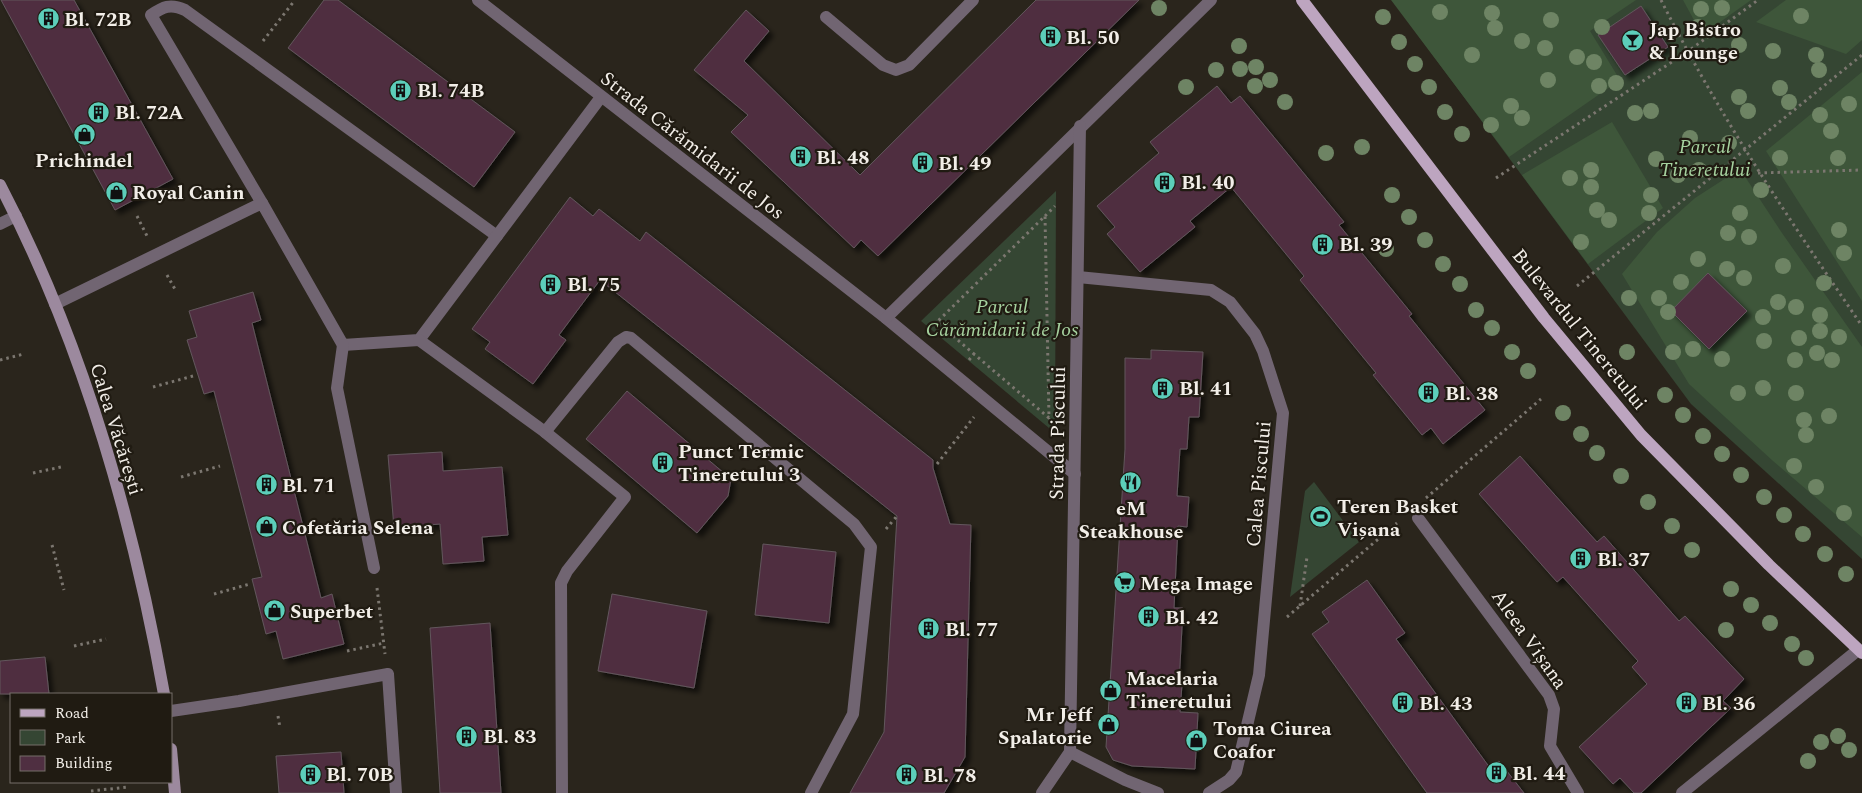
<svg xmlns="http://www.w3.org/2000/svg" width="1862" height="793" font-family="Spectral,serif">
<style>
.green{fill:#354633}
.forest{fill:#3e563a;fill-rule:evenodd}
.building{fill:#4f2f41;stroke:#62565c;filter:url(#shadow)}
.lines{fill:none;stroke-linecap:round;stroke-linejoin:round}
.path{stroke:#7c7770;stroke-width:3;stroke-dasharray:2.5 4;stroke-linecap:butt}
.lane{stroke:#716572;stroke-width:12}
.street{stroke:#716572;stroke-width:12}
.secondary{stroke:#9c899e;stroke-width:12}
.primary{stroke:#bda5c0;stroke-width:12}
.tree{fill:#6e8464}
.labels{text-anchor:middle;stroke-width:4.5;stroke-linejoin:round;paint-order:stroke}
.poi-label{font-size:20px;font-weight:bold;fill:#f2eee8;stroke:#201b12;text-anchor:start}
.street-label{font-size:20px;fill:#f2eee8;stroke:#201b12}
.park-label{font-size:20px;font-style:italic;fill:#a6d29f;stroke:#201b12}
</style>
<defs>
<filter id="shadow"><feDropShadow dx="4.5" dy="4.5" stdDeviation="2.5" flood-color="#0009"/></filter>
</defs>
<rect width="100%" height="100%" fill="#2a251c"/>
<g class="green">
<polygon points="1392,0 1862,0 1862,559 1691,404"/>
<polygon points="1056,191 1055,433 921,321"/>
<polygon points="1314,482 1359,542 1290,597 1305,491"/>
</g>
<g class="forest">
<polygon points="1391,0 1636,0 1590,31 1620,80 1509,157"/>
<polygon points="1683,0 1751,0 1709,30 1695,22"/>
<polygon points="1786,0 1862,0 1862,40 1846,54 1756,22"/>
<polygon points="1862,72 1862,301 1766,151"/>
<polygon points="1612,122 1663,208 1588,264 1522,175"/>
<path d="M1740 169 1782 233 1862 347V537L1773 461 1689 384 1622 274 1657 232 1695 198ZM1708 274 1746 311 1709 349 1671 311Z"/>
</g>
<g class="building">
<polygon points="1,0 74,0 173,179 115,210"/>
<polygon points="324,0 338,0 515,132 474,187 288,48"/>
<polygon points="1036,0 1139,0 878,256 861,240 854,248 731,132 748,115 694,70 746,10 769,31 744,61 860,175"/>
<polygon points="1641,6 1668,47 1625,75 1598,35"/>
<polygon points="1217,86 1231,103 1240,96 1344,222 1339,225 1412,314 1409,316 1485,410 1443,444 1431,428 1422,435 1373,375 1376,373 1300,280 1304,276 1231,187 1190,221 1195,227 1140,272 1107,234 1115,227 1097,206 1159,153 1150,142"/>
<polygon points="570,197 593,216 599,209 640,241 646,232 933,460 933,468 950,524 971,525 965,757 944,793 850,793 884,732 897,516 600,280 559,335 566,340 533,384 485,349 490,342 472,329"/>
<polygon points="1708,273 1747,311 1709,349 1671,311"/>
<polygon points="253,292 261,320 252,323 321,598 332,594 344,644 283,659 276,631 266,634 252,579 262,577 214,391 204,394 187,340 197,337 189,311"/>
<polygon points="1151,350 1203,352 1199,417 1189,417 1187,449 1180,449 1177,496 1189,497 1187,527 1178,526 1174,608 1183,608 1179,684 1182,684 1180,712 1198,713 1195,769 1132,766 1113,760 1106,747 1125,449 1125,358 1151,359"/>
<polygon points="627,391 731,479 728,496 697,533 586,439"/>
<polygon points="442,452 443,471 502,467 508,535 482,537 484,561 443,564 440,524 394,528 388,455"/>
<polygon points="1520,456 1597,542 1604,536 1679,621 1685,616 1744,679 1723,701 1731,708 1641,793 1634,793 1620,778 1613,784 1579,747 1647,684 1632,667 1638,661 1563,577 1557,582 1479,494"/>
<polygon points="763,544 836,552 829,623 755,615"/>
<polygon points="1367,580 1405,633 1396,639 1490,768 1499,761 1524,793 1427,793 1312,634 1329,622 1322,612"/>
<polygon points="612,594 707,611 694,688 598,671"/>
<polygon points="490,623 501,793 440,793 430,628"/>
<polygon points="45,657 49,694 0,694 0,661"/>
<polygon points="341,752 344,793 279,793 276,756"/>
</g>
<g class="lines">
<g class="path">
<path d="M1661 0C1719 116 1789 219 1862 326"/>
<polyline points="263,41 295,0"/>
<polyline points="64,161 81,153"/>
<polyline points="1758,173 1862,170"/>
<polyline points="1496,178 1687,52 1758,0"/>
<polyline points="137,216 147,236"/>
<polyline points="1045,216 1055,206"/>
<polyline points="167,275 176,291"/>
<polyline points="1577,286 1862,55"/>
<polyline points="0,360 24,354"/>
<polyline points="969,360 974,354 1049,418 1045,216 937,322 974,354"/>
<polyline points="153,387 193,376"/>
<polyline points="937,464 974,417"/>
<polyline points="33,473 61,467"/>
<polyline points="181,477 220,466"/>
<polyline points="1426,498 1541,399"/>
<polyline points="886,529 897,516"/>
<polyline points="52,545 64,590"/>
<polyline points="377,588 385,654"/>
<polyline points="214,594 250,584"/>
<polyline points="1300,606 1307,557"/>
<polyline points="1287,617 1397,523"/>
<polyline points="74,646 106,639"/>
<polyline points="347,651 384,643"/>
<polyline points="278,716 280,728"/>
<polyline points="91,791 128,787"/>
</g>
<g class="lane">
<polyline points="826,17 883,65 896,70 909,65 973,0"/>
<path d="M262 203 151 15C163 7 170 3 185 10L497 236"/>
<polyline points="55,304 262,203 343,345 419,340 601,97"/>
<polyline points="419,340 545,432 625,497 567,571 561,583 562,793"/>
<polyline points="343,345 337,388 374,568"/>
<polyline points="545,432 618,342 626,337 631,338 854,524 871,547 853,714 811,793"/>
<polyline points="171,711 239,701 388,674 396,793"/>
</g>
<g class="street">
<polyline points="478,0 886,318 1075,474"/>
<polyline points="0,224 16,216"/>
<polyline points="1078,277 1211,290 1230,302 1255,334 1263,351 1283,413 1259,675 1236,772 1229,780 1209,793"/>
<polyline points="886,318 1211,0"/>
<polyline points="1418,518 1549,695 1554,709 1550,746 1578,793"/>
<polyline points="1070,752 1125,780 1158,793"/>
<polyline points="1042,793 1070,752 1080,126"/>
<polyline points="1682,793 1858,650"/>
</g>
<g class="secondary">
<path d="M0 185C83 343 133 520 164 694"/>
<polyline points="171,749 175,793"/>
</g>
<polyline class="primary" points="1302,0 1544,318 1641,435 1769,565 1862,653"/>
</g>
<g class="tree">
<circle cx="1159" cy="8" r="8"/>
<circle cx="1722" cy="8" r="8"/>
<circle cx="1701" cy="9" r="8"/>
<circle cx="1440" cy="12" r="8"/>
<circle cx="1492" cy="13" r="8"/>
<circle cx="1801" cy="16" r="8"/>
<circle cx="1383" cy="17" r="8"/>
<circle cx="1551" cy="20" r="8"/>
<circle cx="1602" cy="27" r="8"/>
<circle cx="1698" cy="27" r="8"/>
<circle cx="1495" cy="28" r="8"/>
<circle cx="1522" cy="41" r="8"/>
<circle cx="1399" cy="42" r="8"/>
<circle cx="1739" cy="45" r="8"/>
<circle cx="1239" cy="46" r="8"/>
<circle cx="1545" cy="48" r="8"/>
<circle cx="1773" cy="51" r="8"/>
<circle cx="1472" cy="55" r="8"/>
<circle cx="1816" cy="55" r="8"/>
<circle cx="1577" cy="57" r="8"/>
<circle cx="1594" cy="62" r="8"/>
<circle cx="1415" cy="64" r="8"/>
<circle cx="1256" cy="67" r="8"/>
<circle cx="1240" cy="69" r="8"/>
<circle cx="1216" cy="70" r="8"/>
<circle cx="1819" cy="70" r="8"/>
<circle cx="1270" cy="80" r="8"/>
<circle cx="1548" cy="80" r="8"/>
<circle cx="1616" cy="83" r="8"/>
<circle cx="1255" cy="86" r="8"/>
<circle cx="1599" cy="86" r="8"/>
<circle cx="1186" cy="87" r="8"/>
<circle cx="1429" cy="87" r="8"/>
<circle cx="1780" cy="88" r="8"/>
<circle cx="1739" cy="97" r="8"/>
<circle cx="1285" cy="102" r="8"/>
<circle cx="1789" cy="102" r="8"/>
<circle cx="1849" cy="104" r="8"/>
<circle cx="1511" cy="106" r="8"/>
<circle cx="1651" cy="111" r="8"/>
<circle cx="1748" cy="111" r="8"/>
<circle cx="1445" cy="112" r="8"/>
<circle cx="1635" cy="113" r="8"/>
<circle cx="1820" cy="115" r="8"/>
<circle cx="1522" cy="118" r="8"/>
<circle cx="1491" cy="125" r="8"/>
<circle cx="1831" cy="131" r="8"/>
<circle cx="1462" cy="134" r="8"/>
<circle cx="1690" cy="138" r="8"/>
<circle cx="1729" cy="143" r="8"/>
<circle cx="1362" cy="147" r="8"/>
<circle cx="1326" cy="153" r="8"/>
<circle cx="1780" cy="158" r="8"/>
<circle cx="1838" cy="158" r="8"/>
<circle cx="1656" cy="159" r="8"/>
<circle cx="1591" cy="170" r="8"/>
<circle cx="1699" cy="170" r="8"/>
<circle cx="1678" cy="175" r="8"/>
<circle cx="1570" cy="178" r="8"/>
<circle cx="1591" cy="187" r="8"/>
<circle cx="1761" cy="190" r="8"/>
<circle cx="1392" cy="195" r="8"/>
<circle cx="1651" cy="195" r="8"/>
<circle cx="1597" cy="210" r="8"/>
<circle cx="1649" cy="213" r="8"/>
<circle cx="1740" cy="213" r="8"/>
<circle cx="1409" cy="217" r="8"/>
<circle cx="1609" cy="220" r="8"/>
<circle cx="1839" cy="230" r="8"/>
<circle cx="1728" cy="233" r="8"/>
<circle cx="1749" cy="237" r="8"/>
<circle cx="1425" cy="240" r="8"/>
<circle cx="1581" cy="242" r="8"/>
<circle cx="1386" cy="249" r="8"/>
<circle cx="1844" cy="253" r="8"/>
<circle cx="1698" cy="259" r="8"/>
<circle cx="1443" cy="264" r="8"/>
<circle cx="1783" cy="266" r="8"/>
<circle cx="1727" cy="269" r="8"/>
<circle cx="1744" cy="278" r="8"/>
<circle cx="1681" cy="282" r="8"/>
<circle cx="1824" cy="283" r="8"/>
<circle cx="1460" cy="284" r="8"/>
<circle cx="1629" cy="298" r="8"/>
<circle cx="1659" cy="298" r="8"/>
<circle cx="1778" cy="302" r="8"/>
<circle cx="1796" cy="307" r="8"/>
<circle cx="1476" cy="310" r="8"/>
<circle cx="1668" cy="312" r="8"/>
<circle cx="1820" cy="315" r="8"/>
<circle cx="1763" cy="317" r="8"/>
<circle cx="1492" cy="328" r="8"/>
<circle cx="1820" cy="331" r="8"/>
<circle cx="1839" cy="337" r="8"/>
<circle cx="1799" cy="338" r="8"/>
<circle cx="1764" cy="341" r="8"/>
<circle cx="1693" cy="349" r="8"/>
<circle cx="1512" cy="352" r="8"/>
<circle cx="1627" cy="352" r="8"/>
<circle cx="1673" cy="352" r="8"/>
<circle cx="1817" cy="353" r="8"/>
<circle cx="1722" cy="359" r="8"/>
<circle cx="1795" cy="360" r="8"/>
<circle cx="1832" cy="360" r="8"/>
<circle cx="1528" cy="371" r="8"/>
<circle cx="1763" cy="388" r="8"/>
<circle cx="1738" cy="393" r="8"/>
<circle cx="1796" cy="393" r="8"/>
<circle cx="1665" cy="395" r="8"/>
<circle cx="1563" cy="413" r="8"/>
<circle cx="1683" cy="415" r="8"/>
<circle cx="1829" cy="416" r="8"/>
<circle cx="1804" cy="420" r="8"/>
<circle cx="1581" cy="434" r="8"/>
<circle cx="1806" cy="435" r="8"/>
<circle cx="1703" cy="436" r="8"/>
<circle cx="1597" cy="453" r="8"/>
<circle cx="1722" cy="454" r="8"/>
<circle cx="1794" cy="466" r="8"/>
<circle cx="1741" cy="475" r="8"/>
<circle cx="1621" cy="476" r="8"/>
<circle cx="1816" cy="487" r="8"/>
<circle cx="1764" cy="497" r="8"/>
<circle cx="1648" cy="502" r="8"/>
<circle cx="1844" cy="513" r="8"/>
<circle cx="1784" cy="515" r="8"/>
<circle cx="1672" cy="526" r="8"/>
<circle cx="1803" cy="534" r="8"/>
<circle cx="1692" cy="550" r="8"/>
<circle cx="1825" cy="554" r="8"/>
<circle cx="1846" cy="574" r="8"/>
<circle cx="1731" cy="589" r="8"/>
<circle cx="1751" cy="605" r="8"/>
<circle cx="1770" cy="623" r="8"/>
<circle cx="1726" cy="630" r="8"/>
<circle cx="1792" cy="644" r="8"/>
<circle cx="1806" cy="658" r="8"/>
<circle cx="1838" cy="736" r="8"/>
<circle cx="1821" cy="742" r="8"/>
<circle cx="1849" cy="750" r="8"/>
<circle cx="1808" cy="761" r="8"/>
</g>
<defs>
<symbol id="building-disc" viewBox="-11 -11 22 22"><circle r="9.5" fill="#5cceba" stroke="#201b12"/><path d="M-4-6H4V6H1V3H-1V6H-4ZM-2.5-4.3h1.7v1.8h-1.7ZM.8-4.3h1.7v1.8H.8ZM-2.5-1h1.7V.8h-1.7ZM.8-1h1.7V.8H.8Z" fill="#111"/></symbol>
<symbol id="bar-disc" viewBox="-11 -11 22 22"><circle r="9.5" fill="#5cceba" stroke="#201b12"/><path d="M-6-5H6L.8 .8V4.5H3.5V6h-7V4.5H-.8V.8Z" fill="#111"/></symbol>
<symbol id="shop-disc" viewBox="-11 -11 22 22"><circle r="9.5" fill="#5cceba" stroke="#201b12"/><path d="M-5-2.5h2.3a2.7 3.5 0 0 1 5.4 0H5L5.5 6h-11ZM-1.5-2.5h3a1.5 2.3 0 0 0-3 0Z" fill="#111"/></symbol>
<symbol id="restaurant-disc" viewBox="-11 -11 22 22"><circle r="9.5" fill="#5cceba" stroke="#201b12"/><path d="M-5-6h1v4h1v-4h1v4h1v-4h1v5L-1.5 .5V6h-2V.5L-5-1ZM5-6V6H3V1.5H1.5Q1.5-4 5-6Z" fill="#111"/></symbol>
<symbol id="stadium-disc" viewBox="-11 -11 22 22"><circle r="9.5" fill="#5cceba" stroke="#201b12"/><path d="M0-5a6.5 5 0 1 0 0 10a6.5 5 0 1 0 0-10ZM-3.5-1.8h7v3.6h-7Z" fill="#111"/></symbol>
<symbol id="supermarket-disc" viewBox="-11 -11 22 22"><circle r="9.5" fill="#5cceba" stroke="#201b12"/><path d="M-6-5.5h2.5l.6 2H6L4.5 2H-2.5L-4.4-4H-6ZM-1.5 3.2a1.3 1.3 0 1 0 .1 0ZM3 3.2a1.3 1.3 0 1 0 .1 0Z" fill="#111"/></symbol>
</defs>
<g fill-rule="evenodd">
<use href="#building-disc" x="36" y="6" width="25" height="25"/>
<use href="#building-disc" x="1038" y="24" width="25" height="25"/>
<use href="#bar-disc" x="1620" y="28" width="25" height="25"/>
<use href="#building-disc" x="388" y="78" width="25" height="25"/>
<use href="#building-disc" x="86" y="100" width="25" height="25"/>
<use href="#shop-disc" x="72" y="122" width="25" height="25"/>
<use href="#building-disc" x="788" y="144" width="25" height="25"/>
<use href="#building-disc" x="910" y="150" width="25" height="25"/>
<use href="#building-disc" x="1152" y="170" width="25" height="25"/>
<use href="#shop-disc" x="104" y="180" width="25" height="25"/>
<use href="#building-disc" x="1310" y="232" width="25" height="25"/>
<use href="#building-disc" x="538" y="272" width="25" height="25"/>
<use href="#building-disc" x="1150" y="376" width="25" height="25"/>
<use href="#building-disc" x="1416" y="380" width="25" height="25"/>
<use href="#building-disc" x="650" y="450" width="25" height="25"/>
<use href="#restaurant-disc" x="1118" y="470" width="25" height="25"/>
<use href="#building-disc" x="254" y="472" width="25" height="25"/>
<use href="#stadium-disc" x="1308" y="504" width="25" height="25"/>
<use href="#shop-disc" x="254" y="514" width="25" height="25"/>
<use href="#building-disc" x="1568" y="546" width="25" height="25"/>
<use href="#supermarket-disc" x="1112" y="570" width="25" height="25"/>
<use href="#shop-disc" x="262" y="598" width="25" height="25"/>
<use href="#building-disc" x="1136" y="604" width="25" height="25"/>
<use href="#building-disc" x="916" y="616" width="25" height="25"/>
<use href="#shop-disc" x="1098" y="678" width="25" height="25"/>
<use href="#building-disc" x="1390" y="690" width="25" height="25"/>
<use href="#building-disc" x="1674" y="690" width="25" height="25"/>
<use href="#shop-disc" x="1096" y="712" width="25" height="25"/>
<use href="#building-disc" x="454" y="724" width="25" height="25"/>
<use href="#shop-disc" x="1184" y="728" width="25" height="25"/>
<use href="#building-disc" x="1484" y="760" width="25" height="25"/>
<use href="#building-disc" x="298" y="762" width="25" height="25"/>
<use href="#building-disc" x="894" y="762" width="25" height="25"/>
</g>
<g class="labels">
<g class="poi-label">
<text x="64" y="26">Bl. 72B</text>
<text x="1649" y="36">Jap Bistro<tspan x="1649" dy="23">&amp; Lounge</tspan></text>
<text x="1066" y="44">Bl. 50</text>
<text x="417" y="97">Bl. 74B</text>
<text x="115" y="119">Bl. 72A</text>
<text x="816" y="164">Bl. 48</text>
<text x="84" y="167" text-anchor="middle">Prichindel</text>
<text x="938" y="170">Bl. 49</text>
<text x="1181" y="189">Bl. 40</text>
<text x="132" y="199">Royal Canin</text>
<text x="1339" y="251">Bl. 39</text>
<text x="567" y="291">Bl. 75</text>
<text x="1179" y="395">Bl. 41</text>
<text x="1445" y="400">Bl. 38</text>
<text x="678" y="458">Punct Termic<tspan x="678" dy="23">Tineretului 3</tspan></text>
<text x="282" y="492">Bl. 71</text>
<text x="1337" y="513">Teren Basket<tspan x="1337" dy="23">Vișana</tspan></text>
<text x="1131" y="515" text-anchor="middle">eM<tspan x="1131" dy="23">Steakhouse</tspan></text>
<text x="282" y="534">Cofetăria Selena</text>
<text x="1597" y="566">Bl. 37</text>
<text x="1140" y="590">Mega Image</text>
<text x="290" y="618">Superbet</text>
<text x="1165" y="624">Bl. 42</text>
<text x="945" y="636">Bl. 77</text>
<text x="1126" y="685">Macelaria<tspan x="1126" dy="23">Tineretului</tspan></text>
<text x="1419" y="710">Bl. 43</text>
<text x="1702" y="710">Bl. 36</text>
<text x="1092" y="721" text-anchor="end">Mr Jeff<tspan x="1092" dy="23">Spalatorie</tspan></text>
<text x="1213" y="735">Toma Ciurea<tspan x="1213" dy="23">Coafor</tspan></text>
<text x="483" y="743">Bl. 83</text>
<text x="1512" y="780">Bl. 44</text>
<text x="326" y="781">Bl. 70B</text>
<text x="923" y="782">Bl. 78</text>
</g>
<g class="street-label">
<text transform="translate(693 145) rotate(38)" y="7">Strada Cărămidarii de Jos</text>
<text transform="translate(1580 329) rotate(51)" y="7">Bulevardul Tineretului</text>
<text transform="translate(117 429) rotate(73)" y="7">Calea Văcărești</text>
<text transform="translate(1057 433) rotate(-89)" y="7">Strada Piscului</text>
<text transform="translate(1258 484) rotate(-85)" y="7">Calea Piscului</text>
<text transform="translate(1530 639) rotate(55)" y="7">Aleea Vișana</text>
</g>
<g class="park-label">
<text x="1705" y="153">Parcul<tspan x="1705" dy="23">Tineretului</tspan></text>
<text x="1002" y="313">Parcul<tspan x="1002" dy="23">Cărămidarii de Jos</tspan></text>
</g>
</g>
<rect x="10" y="693" width="162" height="90" fill="#201b12" stroke="#746f68"/>
<rect x="20" y="709" width="25" height="8" fill="#bda5c0" stroke="#746f68"/>
<text x="55" y="718" font-size="15" fill="#f2eee8">Road</text>
<rect x="20" y="730" width="25" height="15" fill="#354633" stroke="#746f68"/>
<text x="55" y="743" font-size="15" fill="#f2eee8">Park</text>
<rect x="20" y="756" width="25" height="15" fill="#4f2f41" stroke="#746f68"/>
<text x="55" y="768" font-size="15" fill="#f2eee8">Building</text>
</svg>
